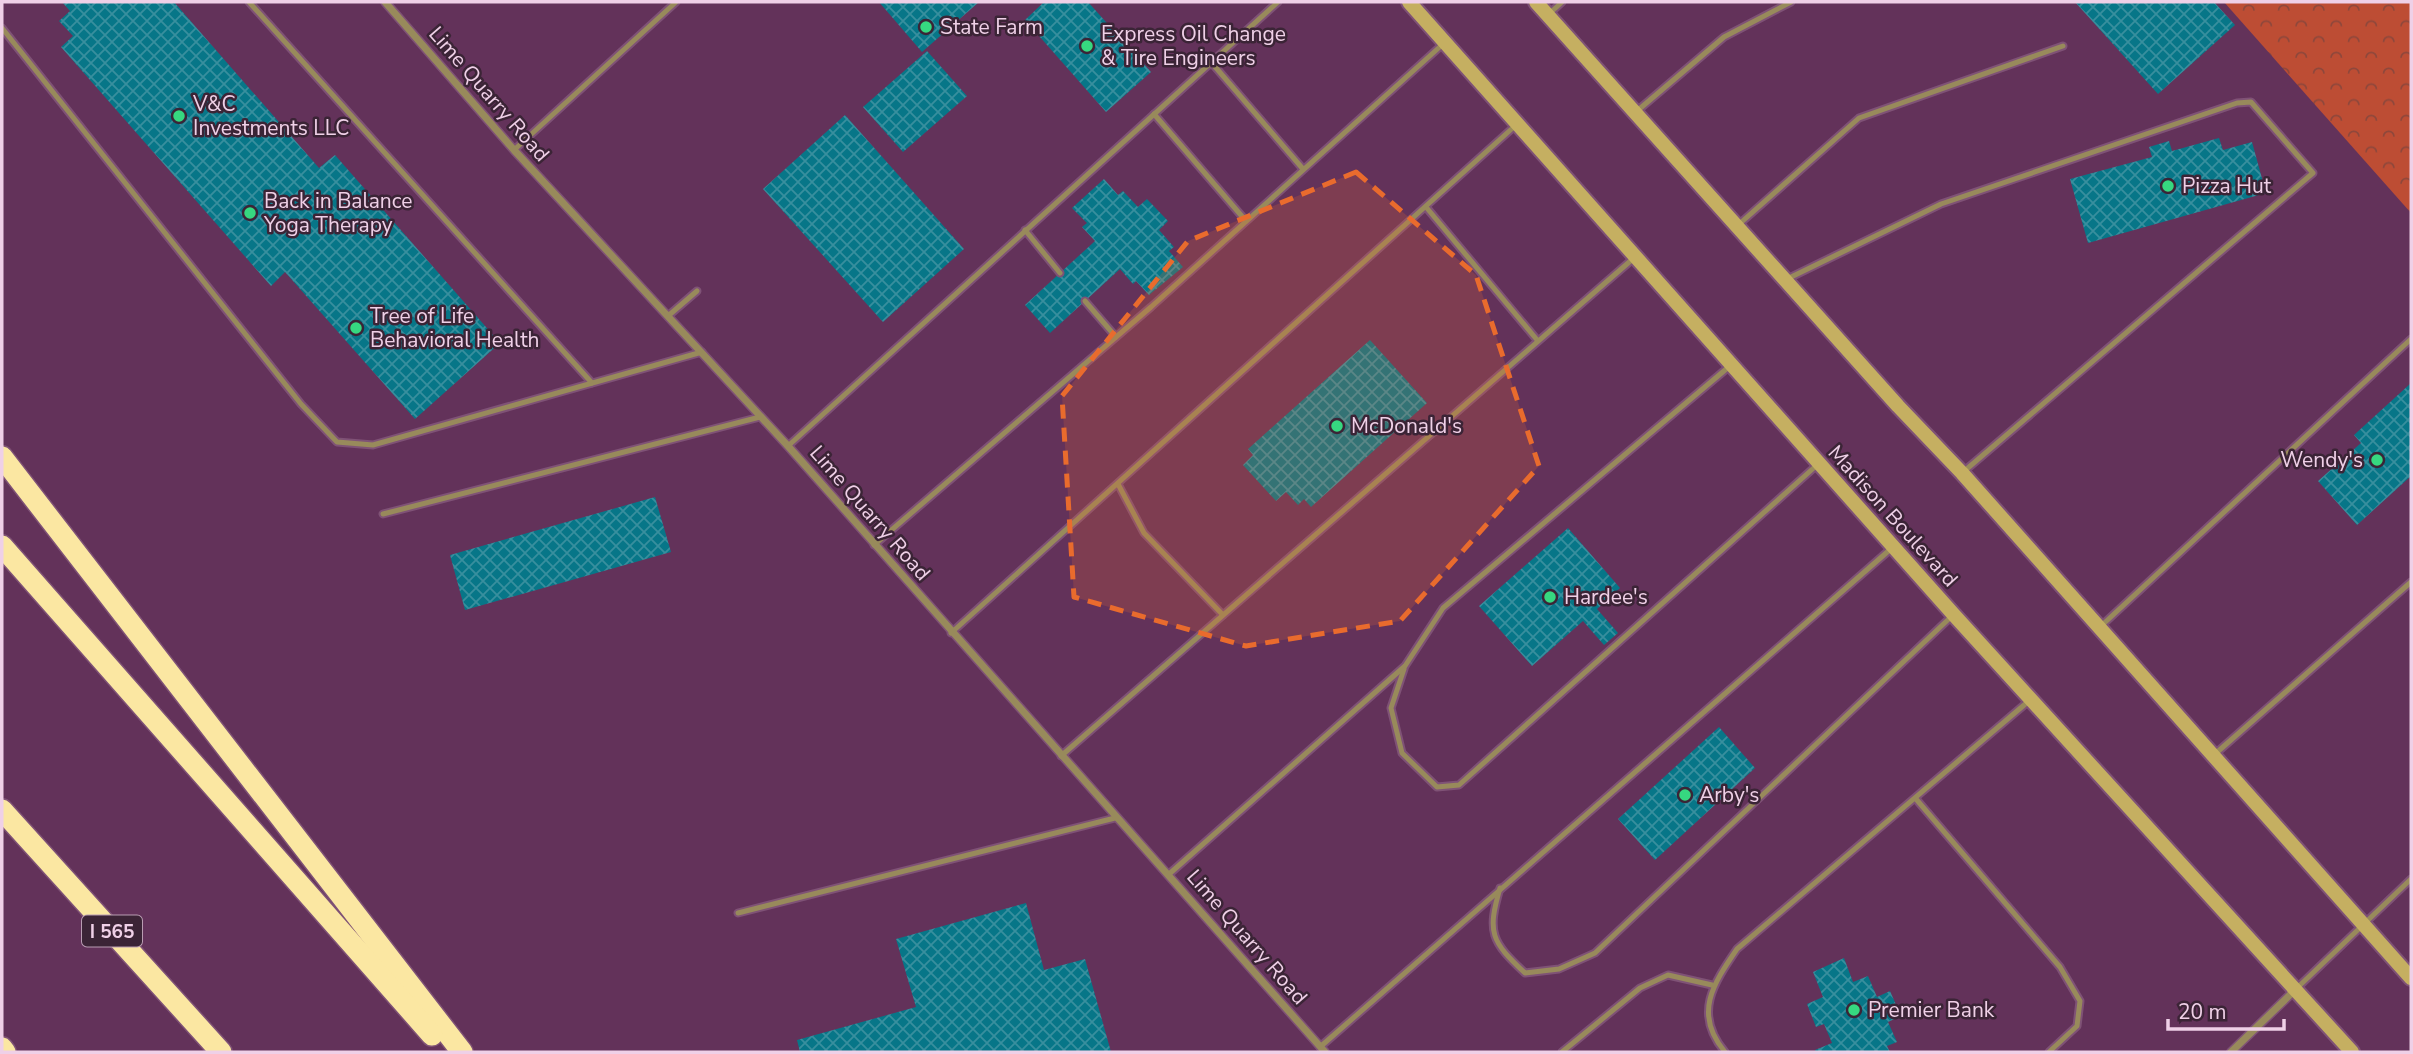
<svg xmlns="http://www.w3.org/2000/svg" width="2413" height="1054" font-family="'Nunito Sans',sans-serif">
<style>
.forest{fill:url(#forest-crowns)}
.building{fill:url(#building-cross-hatch)}
.lines{fill:none;stroke-linecap:round;stroke-linejoin:round}
.service-casing{stroke:#7f5276;stroke-width:9}
.minor-casing{stroke:#7f5276;stroke-width:10}
.secondary-casing{stroke:#7f5276;stroke-width:18}
.motorway-casing{stroke:#7f5276;stroke-width:24}
.service{stroke:#988a5b;stroke-width:5}
.minor{stroke:#988a5b;stroke-width:7}
.secondary{stroke:#c5af61;stroke-width:14}
.motorway{stroke:#fbe7a2;stroke-width:21}
.marked{fill:#e96b2d;fill-opacity:0.2;stroke:#e96b2d;stroke-width:5;stroke-dasharray:14 9;stroke-linejoin:round}
.poi-dot{fill:#36d880;stroke:#3b2436;stroke-width:2.5}
.labels{text-anchor:middle;stroke-width:5;stroke-linejoin:round;paint-order:stroke}
.shield{fill:#3b2436;stroke:#b99cb2;stroke-width:2}
.shield-label{font-size:19px;font-weight:bold;fill:#efd0e7}
.poi-label{font-size:21px;fill:#efd0e7;stroke:#3b2436;text-anchor:start}
.street-label{font-size:21px;fill:#efd0e7;stroke:#3b2436}
</style>
<defs>
<pattern id="forest-crowns" width="20" height="18" patternUnits="userSpaceOnUse" patternTransform="scale(1.75)"><rect width="20" height="18" fill="#bd4d34"/><path d="M2 6a3 3 0 1 1 6 0M12 15a3 3 0 1 1 6 0" fill="none" stroke="#8e473b"/></pattern>
<pattern id="building-cross-hatch" width="8" height="8" patternUnits="userSpaceOnUse" patternTransform="scale(1.75)"><rect width="8" height="8" fill="#077688"/><path d="M0 0l8 8M0 8l8-8" fill="none" stroke="#388f9e"/></pattern>
</defs>
<rect width="100%" height="100%" fill="#63325a"/>
<polygon class="forest" points="2224,2 2411,2 2411,213"/>
<g class="building">
<polygon points="62,2 174,2 319,168 335,155 500,343 415,419 285,272 271,286 61,47 73,36 59,21 70,11"/>
<polygon points="879,2 979,2 922,52"/>
<polygon points="1044,2 1088,2 1151,72 1106,112 1025,20"/>
<polygon points="2075,2 2214,2 2235,25 2158,94"/>
<polygon points="927,51 967,96 903,152 863,107"/>
<polygon points="845,115 964,249 883,322 763,189"/>
<polygon points="2219,138 2223,150 2252,142 2266,193 2088,243 2070,179 2152,157 2149,147 2169,141 2172,151"/>
<polygon points="1104,179 1118,195 1123,191 1138,207 1147,199 1168,221 1159,230 1174,247 1169,251 1183,267 1149,295 1136,281 1133,284 1120,269 1050,333 1025,305 1095,241 1082,227 1087,223 1072,208"/>
<polygon points="1370,340 1427,403 1311,507 1304,499 1298,505 1286,492 1276,501 1243,465 1253,455 1248,449"/>
<polygon points="2411,383 2411,476 2357,525 2318,481 2361,443 2354,435"/>
<polygon points="655,497 671,552 465,610 450,555"/>
<polygon points="1568,528 1620,588 1597,609 1618,633 1604,645 1583,621 1532,666 1479,606"/>
<polygon points="1719,727 1755,768 1655,860 1618,819"/>
<polygon points="1026,903 1044,970 1085,959 1111,1052 800,1052 797,1040 916,1007 896,939"/>
<polygon points="1844,958 1853,982 1868,976 1877,997 1890,991 1901,1016 1888,1022 1897,1042 1887,1046 1890,1052 1816,1052 1815,1050 1832,1043 1824,1024 1816,1027 1807,1004 1823,997 1813,972"/>
</g>
<g class="lines">
<defs>
<g id="service">
<polyline points="249,2 592,383"/>
<polyline points="1549,14 1562,2"/>
<polyline points="2,28 301,404 337,442 373,445 702,352"/>
<polyline points="1211,62 1303,169"/>
<polyline points="1637,111 1724,37 1791,2"/>
<polyline points="1154,114 1246,221"/>
<polyline points="514,150 676,2"/>
<polyline points="1426,207 1538,341"/>
<polyline points="1737,226 1859,118 2063,46"/>
<polyline points="1025,230 1060,273"/>
<polyline points="1787,279 1941,204 2237,103 2251,102 2313,173 1962,473"/>
<polyline points="1085,301 1116,337"/>
<polyline points="668,316 697,291"/>
<polyline points="788,446 1278,2"/>
<polyline points="1118,484 1144,533 1223,615"/>
<polyline points="383,514 760,417"/>
<polyline points="874,545 1151,307 1443,44"/>
<polyline points="2100,627 2411,339"/>
<polyline points="951,633 1516,125"/>
<polyline points="1404,669 1391,708 1402,753 1437,787 1459,785 1817,465"/>
<polyline points="2215,754 2411,582"/>
<polyline points="1061,756 1635,257"/>
<polyline points="1916,799 2060,967 2080,1001 2077,1026 2049,1052"/>
<polyline points="1168,875 1405,666 1443,608 1731,365"/>
<path d="M1500 888C1487 933 1491 941 1525 973L1559 969 1595 953 1953 615"/>
<polyline points="738,913 1115,818"/>
<polyline points="2296,989 2411,879"/>
<polyline points="1320,1047 1893,547"/>
<polyline points="1562,1052 1640,988 1668,975 1712,985"/>
<path d="M1725 1052C1693 1014 1713 984 1737 949L2030 700"/>
</g>
<g id="minor">
<polyline points="385,2 514,150 788,446 1325,1052"/>
<polyline points="2231,1052 2296,989"/>
</g>
<g id="secondary">
<polyline points="1409,2 1954,615 2352,1052"/>
<polyline points="1536,2 1898,406 1962,473 2411,978"/>
</g>
<g id="motorway">
<polyline points="2,457 462,1052"/>
<polyline points="2,546 432,1035"/>
<polyline points="2,810 221,1052"/>
<polyline points="2,1048 5,1052"/>
</g>
</defs>
<use href="#service" class="service-casing"/>
<use href="#minor" class="minor-casing"/>
<use href="#secondary" class="secondary-casing"/>
<use href="#motorway" class="motorway-casing"/>
<use href="#service" class="service"/>
<use href="#minor" class="minor"/>
<use href="#secondary" class="secondary"/>
<use href="#motorway" class="motorway"/>
</g>
<path class="marked" d="M1356 172 1476 275 1539 466 1400 621 1246 646 1074 597 1062 396 1188 241Z"/>
<g class="poi-dot">
<circle cx="926" cy="27" r="7"/>
<circle cx="1087" cy="46" r="7"/>
<circle cx="179" cy="116" r="7"/>
<circle cx="2168" cy="186" r="7"/>
<circle cx="250" cy="213" r="7"/>
<circle cx="356" cy="328" r="7"/>
<circle cx="1337" cy="426" r="7"/>
<circle cx="2377" cy="460" r="7"/>
<circle cx="1550" cy="597" r="7"/>
<circle cx="1685" cy="795" r="7"/>
<circle cx="1854" cy="1010" r="7"/>
</g>
<g class="labels">
<rect class="shield" x="82" y="915.5" width="60" height="31" rx="5"/>
<g class="shield-label">
<text x="112" y="938">I 565</text>
</g>
<g class="poi-label">
<text x="940" y="34">State Farm</text>
<text x="1101" y="41">Express Oil Change<tspan x="1101" dy="24">&amp; Tire Engineers</tspan></text>
<text x="193" y="111">V&amp;C<tspan x="193" dy="24">Investments LLC</tspan></text>
<text x="2182" y="193">Pizza Hut</text>
<text x="264" y="208">Back in Balance<tspan x="264" dy="24">Yoga Therapy</tspan></text>
<text x="370" y="323">Tree of Life<tspan x="370" dy="24">Behavioral Health</tspan></text>
<text x="1351" y="433">McDonald's</text>
<text x="2363" y="467" text-anchor="end">Wendy's</text>
<text x="1564" y="604">Hardee's</text>
<text x="1699" y="802">Arby's</text>
<text x="1868" y="1017">Premier Bank</text>
</g>
<g class="street-label">
<text transform="translate(489 94) rotate(49)" y="7">Lime Quarry Road</text>
<text transform="translate(870 513) rotate(49)" y="7">Lime Quarry Road</text>
<text transform="translate(1893 516) rotate(48)" y="7">Madison Boulevard</text>
<text transform="translate(1247 937) rotate(49)" y="7">Lime Quarry Road</text>
</g>
</g>
<rect width="2413" height="1054" fill="none" stroke="#efd0e7" stroke-width="7"/>
<path d="M2168 1019v10h116v-10" fill="none" stroke="#efd0e7" stroke-width="3.5"/>
<text x="2178" y="1019" font-size="21" fill="#efd0e7" stroke="#3b2436" stroke-width="5" paint-order="stroke">20 m</text>
</svg>
